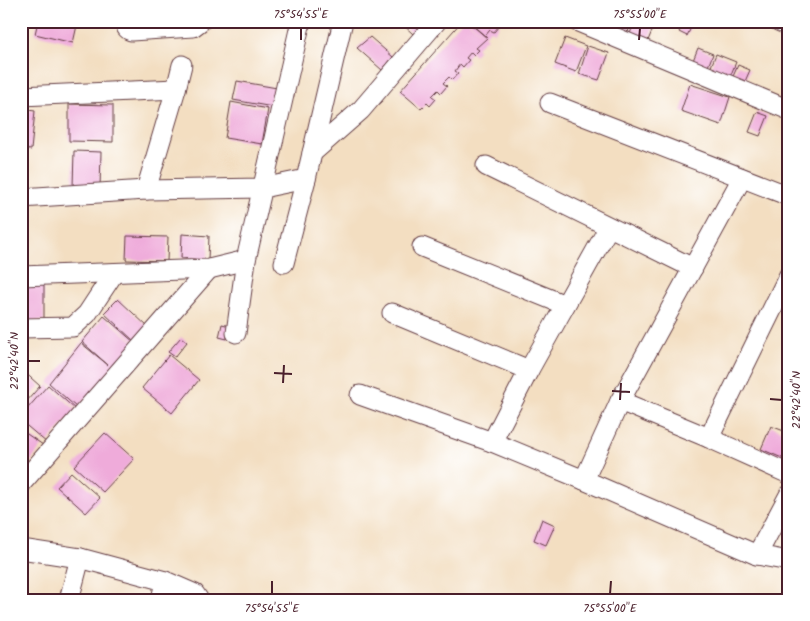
<svg xmlns="http://www.w3.org/2000/svg" width="810" height="621" font-family="Kalam,sans-serif">
<style>
.building{fill:#efabda}
.lines{fill:none;stroke-linecap:round;stroke-linejoin:round}
.minor-casing{stroke:#633c42;stroke-width:21}
.minor{stroke:#fff;stroke-width:19}
.ticks{fill:none;stroke:#4a1f2b;stroke-width:2}
.neatline{fill:none;stroke:#4a1f2b;stroke-width:2}
.ticks-label{font-size:12px;text-anchor:middle;fill:#4a1f2b}
</style>
<rect width="100%" height="100%" fill="#fff"/>
<filter id="ink" filterUnits="userSpaceOnUse"><feTurbulence type="fractalNoise" baseFrequency=".02" numOctaves="2"/><feDisplacementMap in="SourceGraphic" scale="10" xChannelSelector="R" yChannelSelector="G"/><feConvolveMatrix kernelMatrix="1 2 1 2 8 2 1 2 1" color-interpolation-filters="sRGB"/></filter>
<filter id="wash" filterUnits="userSpaceOnUse"><feTurbulence type="fractalNoise" baseFrequency=".0096" numOctaves="4" result="noise"/><feDisplacementMap in="SourceGraphic" scale="20" xChannelSelector="R" yChannelSelector="G"/><feGaussianBlur stdDeviation="1.12" result="paint"/><feColorMatrix in="noise" values="0 0 0 0 0 0 0 0 0 0 0 0 0 0 0 0 0 1.4 0 .05"/><feComposite in="paint" operator="in"/></filter>
<g filter="url(#wash)">
<rect width="100%" height="100%" fill="#f3dec1"/>
<g id="blocks">
<g class="building">
<polygon points="38,21 78,21 73,43 35,34"/>
<polygon points="399,21 424,21 413,34"/>
<polygon points="462,21 467,21 487,38 476,48 479,50 474,55 471,52 466,58 469,60 463,67 460,64 455,71 458,73 452,80 449,77 443,83 447,86 441,93 438,90 432,96 436,99 430,106 427,103 421,109 400,91"/>
<polygon points="468,21 499,21 497,24 499,26 494,32 490,30 485,36"/>
<polygon points="590,21 632,21 625,40"/>
<polygon points="635,21 642,21 654,26 645,48 627,41"/>
<polygon points="647,21 669,21 665,29"/>
<polygon points="684,21 694,21 687,36 679,32"/>
<polygon points="370,37 393,57 382,70 357,48"/>
<polygon points="565,38 586,46 576,72 555,64"/>
<polygon points="588,46 609,53 599,80 579,74"/>
<polygon points="698,48 713,54 705,74 690,68"/>
<polygon points="716,54 736,62 728,82 708,74"/>
<polygon points="738,65 750,70 743,86 731,81"/>
<polygon points="237,81 277,88 273,107 233,100"/>
<polygon points="690,84 730,97 721,125 681,111"/>
<polygon points="231,102 268,109 262,144 225,138"/>
<polygon points="69,104 113,105 113,142 69,141"/>
<polygon points="21,109 35,111 31,150 21,149"/>
<polygon points="757,112 768,116 760,136 749,132"/>
<polygon points="74,151 101,152 100,188 73,187"/>
<polygon points="182,234 209,236 208,260 181,258"/>
<polygon points="127,236 168,237 167,261 126,260"/>
<rect x="26" y="284" width="18" height="37"/>
<polygon points="118,299 148,327 134,341 104,313"/>
<polygon points="104,316 135,343 77,408 49,383 81,343 108,365 82,342"/>
<polygon points="222,324 230,326 227,339 219,337"/>
<polygon points="181,337 187,342 175,357 168,352"/>
<polygon points="169,355 199,380 172,413 142,388"/>
<polygon points="21,369 40,386 26,402 21,397"/>
<polygon points="48,385 76,410 47,443 21,421 21,416"/>
<polygon points="771,426 789,433 789,461 761,449"/>
<polygon points="21,430 43,445 28,465 21,460"/>
<polygon points="105,433 134,459 103,492 74,466"/>
<polygon points="71,472 100,498 86,513 57,487"/>
<polygon points="542,519 555,525 546,545 534,540"/>
</g>
</g>
</g>
<g filter="url(#ink)">
<use href="#blocks" fill-opacity="0" stroke="#633c42" stroke-width="1"/>
<g class="lines">
<defs>
<g id="minor">
<path d="M126 21C125 27 126 29 131 31L193 27 201 21"/>
<polyline points="576,21 789,110"/>
<polyline points="778,21 789,26"/>
<polyline points="21,96 176,89"/>
<polyline points="550,103 789,196"/>
<polyline points="312,153 361,110 437,21"/>
<polyline points="486,166 693,268"/>
<polyline points="146,190 176,89 182,65"/>
<polyline points="21,198 146,190 262,188 306,179"/>
<polyline points="422,247 565,305"/>
<polyline points="284,263 306,179 343,21"/>
<polyline points="21,276 209,269 246,260"/>
<polyline points="392,313 529,370"/>
<polyline points="21,328 73,327 87,314 114,273"/>
<polyline points="236,333 246,260 301,21"/>
<polyline points="360,395 492,442"/>
<polyline points="620,401 742,178"/>
<polyline points="709,438 789,275"/>
<polyline points="789,474 709,438 620,401 584,480 757,555 789,561"/>
<polyline points="584,480 492,442 529,370 605,234 611,228"/>
<polyline points="21,484 209,269"/>
<polyline points="21,549 80,558 165,581 195,594 199,600"/>
<polyline points="757,555 789,495"/>
<polyline points="69,600 80,558"/>
<polyline points="161,600 165,581"/>
</g>
</defs>
<use href="#minor" class="minor-casing"/>
<use href="#minor" class="minor"/>
</g>
</g>
<path class="ticks" d="M301 40V28M639 40 640 28M28 361H40M274 373 292 374M283 383 284 365M612 391 630 392M770 399 782 400M620 400 621 383M272 594V581M610 594 611 581"/>
<rect width="810" height="621" fill="none" stroke="#fff" stroke-width="55"/>
<rect x="28" y="28" width="754" height="566" class="neatline"/>
<g class="ticks-label">
<text x="301" y="18">75°54'55"E</text>
<text x="640" y="18">75°55'00"E</text>
<text transform="translate(14 361) rotate(-90)" y="4">22°42'40"N</text>
<text transform="translate(796 400) rotate(-90)" y="4">22°42'40"N</text>
<text x="272" y="612">75°54'55"E</text>
<text x="610" y="612">75°55'00"E</text>
</g>
</svg>
